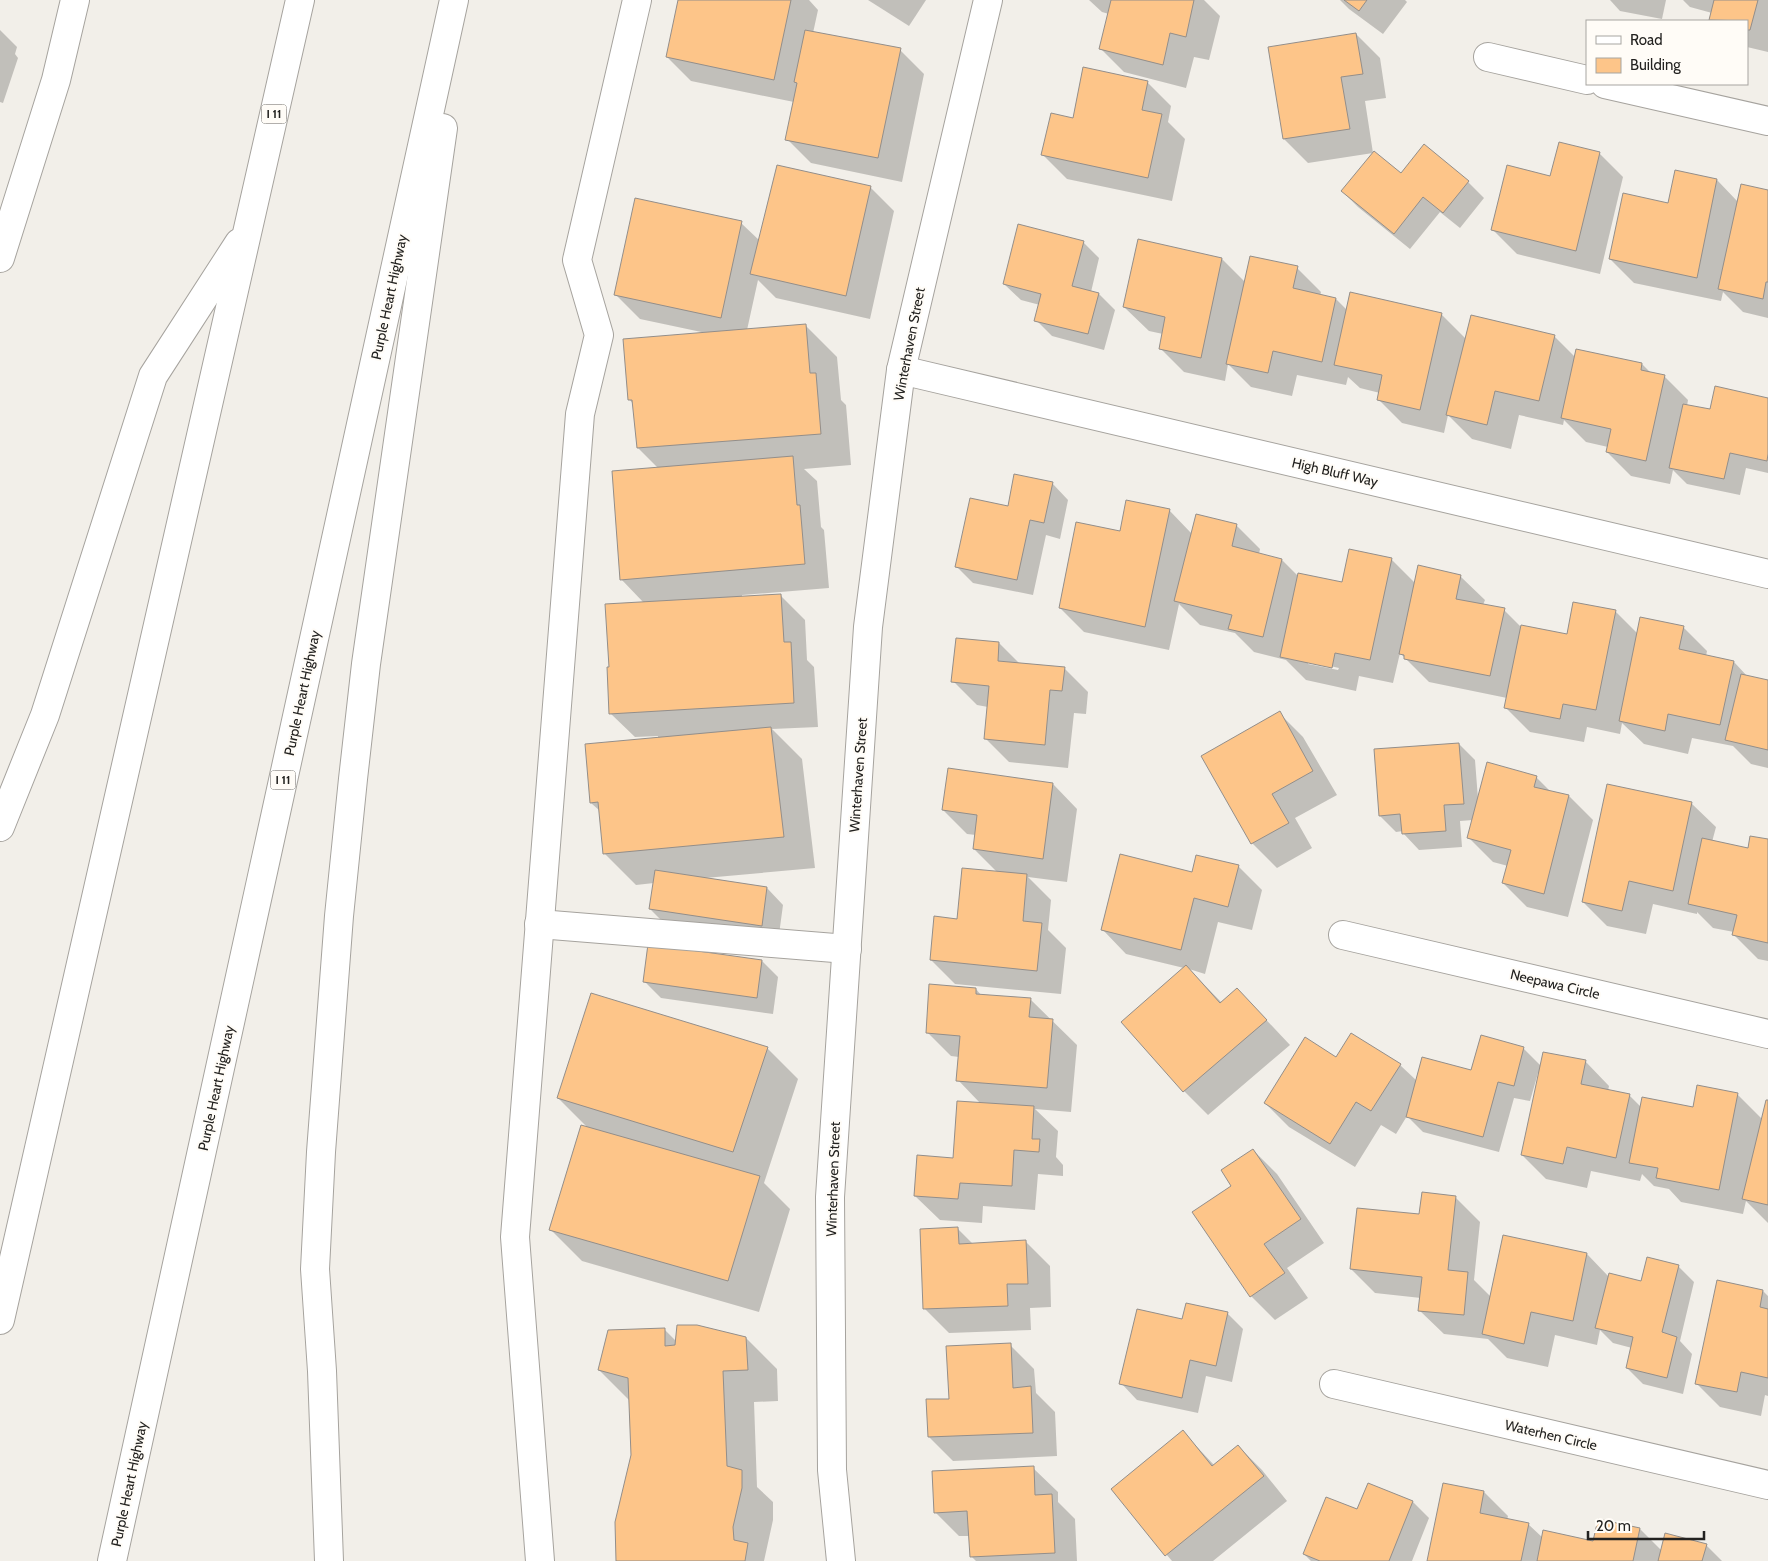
<svg xmlns="http://www.w3.org/2000/svg" width="1768" height="1561" font-family="Cabin,sans-serif">
<style>
.shadow{fill:#0003;fill-rule:evenodd}
.building{fill:#fdc589;stroke:#938e8a}
.lines{fill:none;stroke-linecap:round;stroke-linejoin:round}
.minor-casing{stroke:#a6a39e;stroke-width:30}
.highway-casing{stroke:#a6a39e;stroke-width:30}
.minor{stroke:#fff;stroke-width:28}
.highway{stroke:#fff;stroke-width:28}
.labels{text-anchor:middle;stroke-width:4;stroke-linejoin:round;paint-order:stroke}
.shield{fill:#fffcf7;stroke:#656360;stroke-width:1}
.shield-label{font-size:12px;font-weight:bold;fill:#232220}
.street-label{font-size:14px;fill:#232220;stroke:#fffcf7}
</style>
<rect width="100%" height="100%" fill="#f2efe9"/>
<g class="shadow">
<polygon points="680,0 809,0 818,10 813,33 900,50 924,74 902,182 811,163 787,139 794,102 691,81 667,57"/>
<polygon points="868,0 926,0 909,26"/>
<polygon points="1089,0 1204,0 1220,16 1209,60 1194,57 1186,88 1124,72 1100,48 1109,14 1102,12"/>
<polygon points="1340,0 1405,0 1407,2 1383,34 1349,9"/>
<polygon points="1610,0 1666,0 1662,19 1620,11"/>
<polygon points="1683,0 1768,0 1768,52 1747,47 1747,21 1712,21 1710,20 1712,13 1690,7"/>
<polygon points="0,30 17,47 15,54 18,58 3,103 0,102"/>
<polygon points="1356,34 1380,58 1386,98 1365,101 1373,153 1308,163 1284,139"/>
<polygon points="1147,82 1171,106 1168,122 1185,139 1172,201 1067,179 1043,155 1074,119"/>
<polygon points="1599,153 1623,177 1600,274 1517,254 1493,230"/>
<polygon points="1676,171 1717,180 1738,202 1768,191 1768,318 1743,312 1723,292 1721,301 1634,283 1610,259 1669,204"/>
<polygon points="1401,174 1468,182 1484,198 1460,228 1440,212 1410,249 1358,207 1342,191"/>
<polygon points="870,187 894,211 870,319 776,298 758,280 747,330 806,326 837,357 841,400 846,405 851,465 804,469 817,481 821,527 824,530 829,588 742,595 742,598 780,595 805,620 807,660 814,667 818,727 772,729 802,759 815,868 705,878 767,888 783,905 778,942 666,925 650,909 654,883 636,885 604,853 600,811 591,803 658,738 658,736 635,737 610,713 610,668 644,603 621,579 659,469 638,448 634,405 629,399 706,333 640,319 616,295 741,223 760,241"/>
<polygon points="1083,242 1099,258 1091,292 1099,294 1115,310 1104,350 1052,336 1036,320 1040,305 1021,300 1004,284"/>
<polygon points="1222,259 1245,282 1297,268 1321,292 1320,296 1336,299 1348,311 1441,314 1466,339 1554,336 1575,357 1642,364 1652,374 1664,376 1688,400 1687,406 1711,411 1768,400 1768,473 1746,468 1740,495 1687,484 1673,470 1670,484 1631,476 1607,452 1608,447 1586,442 1564,420 1563,425 1519,415 1511,449 1472,439 1448,415 1444,433 1402,423 1378,399 1380,393 1360,388 1348,377 1346,385 1297,375 1292,396 1251,387 1228,364 1225,381 1184,372 1160,348 1163,334 1149,331 1124,307"/>
<polygon points="1052,483 1068,500 1060,539 1046,535 1033,595 973,583 956,566 1009,507"/>
<path d="M1169 510 1192 534 1236 525 1260 549 1259 554 1282 560 1299 577 1343 584 1391 559 1415 583 1460 576 1485 600 1483 605 1504 610 1520 626 1568 635 1616 612 1638 634 1683 627 1707 651 1706 656 1734 662 1748 677 1768 681V768L1751 764 1733 746 1692 738 1688 754 1644 744 1622 723 1620 734 1587 727 1584 742 1530 732 1506 708 1507 698 1429 682 1400 653 1393 683 1359 676 1356 691 1306 680 1286 660 1254 652 1235 633 1200 625 1179 604 1169 650 1084 632 1060 608 1121 533ZM1308 661 1339 668 1338 670 1308 664Z"/>
<polygon points="999,643 1020,664 1064,668 1088,692 1086,714 1074,713 1068,768 1009,762 985,738 988,707 977,705 953,681"/>
<polygon points="1279,713 1303,737 1337,795 1295,818 1312,848 1277,868 1252,843 1203,756"/>
<polygon points="1459,744 1475,760 1478,799 1536,777 1551,792 1569,796 1593,820 1568,917 1527,907 1503,883 1508,866 1493,862 1469,838 1473,820 1460,821 1462,847 1419,850 1403,833 1403,831 1396,832 1380,816"/>
<polygon points="949,770 1053,784 1077,809 1067,882 1028,877 1051,900 1048,930 1066,948 1061,994 955,984 931,960 958,921 998,873 974,849 976,835 967,834 943,810"/>
<polygon points="1691,803 1716,827 1712,842 1749,850 1768,841 1768,961 1758,959 1734,935 1734,932 1713,928 1697,912 1697,914 1653,904 1646,934 1607,926 1583,902"/>
<polygon points="1238,866 1262,890 1252,930 1218,922 1205,974 1189,969 1222,1003 1237,989 1290,1045 1208,1115 1184,1091 1184,968 1126,954 1102,929 1192,874"/>
<polygon points="762,961 778,977 773,1014 661,998 645,982"/>
<polygon points="976,989 981,995 1031,1000 1077,1045 1071,1112 1035,1109 1058,1131 1056,1157 1063,1165 1063,1176 1038,1174 1035,1210 983,1206 982,1223 940,1220 915,1196 954,1159 981,1104 958,1080 959,1057 951,1056 927,1032"/>
<polygon points="1481,1037 1524,1049 1541,1066 1585,1061 1609,1086 1608,1091 1629,1095 1641,1107 1694,1109 1738,1095 1762,1119 1768,1102 1768,1223 1746,1201 1743,1214 1681,1202 1669,1189 1654,1186 1642,1174 1640,1181 1591,1171 1587,1188 1546,1179 1522,1155 1540,1073 1538,1073 1530,1101 1514,1098 1499,1152 1423,1132 1407,1116 1396,1134 1381,1125 1355,1167 1289,1127 1265,1103 1337,1059 1400,1065 1417,1081 1472,1072"/>
<polygon points="767,1048 798,1079 764,1183 790,1209 759,1312 582,1261 551,1230 589,1129 558,1098"/>
<polygon points="1253,1150 1277,1174 1324,1243 1287,1268 1308,1298 1275,1320 1251,1296 1233,1186"/>
<polygon points="1456,1198 1480,1222 1474,1280 1491,1297 1587,1254 1609,1277 1642,1283 1678,1266 1694,1282 1680,1341 1692,1354 1683,1394 1643,1384 1627,1368 1632,1348 1613,1343 1600,1330 1597,1345 1555,1335 1548,1367 1507,1358 1488,1339 1444,1334 1419,1310 1421,1298 1375,1293 1351,1269 1421,1216"/>
<polygon points="958,1229 973,1244 1026,1242 1050,1266 1051,1307 1030,1308 1031,1330 949,1333 925,1309"/>
<polygon points="1763,1291 1768,1296 1768,1396 1765,1395 1761,1416 1720,1407 1696,1383"/>
<polygon points="1227,1313 1243,1329 1232,1382 1206,1376 1198,1413 1137,1400 1121,1383 1183,1321"/>
<polygon points="664,1329 676,1341 746,1338 777,1369 778,1401 754,1402 757,1487 773,1502 773,1520 764,1561 617,1561 632,1455 630,1401 599,1370"/>
<polygon points="1010,1345 1034,1369 1036,1393 1055,1412 1057,1456 953,1461 929,1437 950,1400"/>
<polygon points="1183,1432 1214,1465 1238,1446 1262,1470 1287,1501 1213,1561 1172,1561 1112,1490"/>
<polygon points="1033,1468 1058,1492 1058,1502 1075,1519 1077,1561 976,1561 971,1556 970,1536 959,1536 935,1512"/>
<polygon points="1368,1485 1413,1502 1429,1518 1412,1561 1311,1561 1304,1554 1358,1511"/>
<polygon points="1484,1492 1508,1516 1507,1520 1528,1524 1543,1538 1594,1542 1640,1529 1662,1551 1706,1545 1722,1561 1428,1561"/>
</g>
<g class="building">
<polygon points="678,0 791,0 774,80 666,57"/>
<polygon points="1111,0 1194,0 1186,37 1170,33 1163,65 1099,49"/>
<polygon points="1344,0 1367,0 1359,11"/>
<polygon points="1714,0 1758,0 1750,30 1747,30 1747,21 1709,20"/>
<polygon points="805,30 901,48 878,158 785,140 797,83 794,82"/>
<polygon points="1356,33 1363,74 1341,77 1350,129 1283,139 1268,47"/>
<polygon points="1083,67 1148,81 1142,110 1162,114 1148,178 1041,155 1051,113 1073,118"/>
<polygon points="1559,142 1600,152 1576,251 1491,230 1507,165 1550,176"/>
<polygon points="1424,144 1469,181 1443,213 1423,197 1394,234 1341,191 1374,151 1401,173"/>
<polygon points="777,165 871,186 846,296 750,274"/>
<polygon points="1675,170 1717,179 1697,278 1609,259 1623,193 1668,203"/>
<polygon points="1741,184 1768,190 1768,282 1766,282 1763,299 1718,289"/>
<polygon points="635,198 742,221 721,318 614,295"/>
<polygon points="1018,224 1084,241 1072,286 1099,293 1088,334 1034,321 1041,294 1003,284"/>
<polygon points="1138,239 1222,258 1201,358 1159,349 1165,317 1123,307"/>
<polygon points="1250,256 1298,266 1293,288 1336,298 1322,362 1273,351 1268,373 1226,364"/>
<polygon points="1350,292 1442,313 1420,410 1377,400 1382,375 1334,365"/>
<polygon points="1471,315 1555,335 1539,401 1495,391 1487,425 1446,415"/>
<polygon points="806,324 810,373 816,373 821,434 637,448 632,400 628,400 623,339"/>
<polygon points="1576,349 1642,363 1641,370 1665,375 1646,461 1606,452 1611,429 1561,418"/>
<polygon points="1715,386 1768,398 1768,454 1767,461 1730,453 1724,479 1669,468 1683,404 1710,409"/>
<polygon points="793,456 797,505 800,505 805,564 620,580 612,471"/>
<polygon points="1014,474 1053,482 1044,523 1030,520 1017,580 955,567 970,498 1008,506"/>
<polygon points="1126,500 1170,509 1145,627 1059,608 1076,522 1120,531"/>
<polygon points="1196,514 1237,524 1232,546 1282,559 1263,637 1228,629 1232,615 1174,601"/>
<polygon points="1349,549 1392,558 1370,660 1335,653 1332,668 1280,657 1298,573 1342,582"/>
<polygon points="1418,565 1461,575 1456,599 1505,608 1490,676 1404,659 1404,655 1399,654"/>
<polygon points="781,594 784,642 791,642 794,703 609,714 607,667 609,667 605,604"/>
<polygon points="1573,602 1616,610 1596,710 1563,704 1560,719 1504,708 1521,625 1567,634"/>
<polygon points="1640,617 1684,626 1679,649 1734,661 1720,725 1668,714 1665,731 1619,721"/>
<polygon points="956,638 999,642 998,661 1065,667 1062,691 1050,690 1045,745 984,739 989,686 951,682"/>
<polygon points="1741,674 1768,680 1768,750 1725,740"/>
<polygon points="1280,711 1313,771 1272,794 1289,823 1251,844 1201,756"/>
<polygon points="771,727 784,837 603,854 598,802 590,803 585,744"/>
<polygon points="1459,743 1464,804 1444,805 1446,831 1402,834 1400,814 1379,816 1374,749"/>
<polygon points="1487,762 1537,776 1534,787 1569,795 1544,894 1502,883 1511,850 1467,838"/>
<polygon points="948,768 1053,783 1043,859 973,849 977,815 942,810"/>
<polygon points="1607,784 1692,802 1673,891 1629,881 1622,911 1582,902"/>
<polygon points="1750,836 1768,839 1768,943 1732,935 1737,915 1688,904 1702,838 1748,848"/>
<polygon points="1120,854 1192,872 1196,855 1239,865 1228,907 1194,898 1181,950 1101,930"/>
<polygon points="962,868 1027,874 1023,921 1042,923 1037,971 930,960 934,916 957,919"/>
<polygon points="655,870 767,887 762,926 649,909"/>
<polygon points="648,944 762,960 757,998 643,982"/>
<polygon points="1186,965 1220,1003 1237,988 1267,1020 1183,1092 1121,1022"/>
<polygon points="929,984 976,988 976,994 1031,998 1029,1017 1053,1019 1047,1088 956,1081 960,1036 926,1033"/>
<polygon points="591,993 768,1047 733,1152 557,1098"/>
<polygon points="1351,1033 1401,1064 1371,1111 1356,1102 1330,1144 1264,1103 1305,1037 1336,1057"/>
<polygon points="1481,1035 1524,1047 1514,1086 1498,1082 1483,1137 1406,1117 1422,1057 1471,1070"/>
<polygon points="1543,1052 1586,1060 1581,1084 1630,1094 1616,1158 1567,1147 1563,1164 1521,1155"/>
<polygon points="1697,1085 1738,1093 1719,1190 1656,1178 1658,1168 1629,1163 1642,1097 1693,1107"/>
<polygon points="1766,1100 1768,1100 1768,1205 1742,1199"/>
<polygon points="957,1101 1034,1106 1032,1139 1040,1139 1039,1152 1014,1150 1012,1186 960,1183 958,1199 914,1196 917,1155 953,1158"/>
<polygon points="581,1125 760,1176 728,1281 549,1230"/>
<polygon points="1253,1149 1301,1219 1264,1244 1285,1273 1250,1297 1192,1212 1231,1186 1221,1170"/>
<polygon points="1422,1192 1456,1196 1448,1270 1468,1272 1464,1315 1418,1311 1422,1277 1350,1269 1357,1208 1419,1214"/>
<polygon points="958,1227 959,1244 1026,1240 1028,1284 1007,1284 1008,1306 923,1309 920,1229"/>
<polygon points="1503,1235 1587,1253 1573,1321 1531,1312 1524,1344 1482,1334"/>
<polygon points="1647,1257 1679,1265 1662,1332 1677,1337 1667,1378 1626,1368 1633,1337 1595,1328 1609,1273 1641,1281"/>
<polygon points="1717,1280 1763,1290 1760,1307 1768,1309 1768,1378 1741,1372 1737,1392 1695,1384"/>
<polygon points="1186,1303 1228,1312 1216,1366 1190,1360 1182,1398 1119,1384 1137,1309 1182,1319"/>
<polygon points="677,1325 697,1325 746,1337 748,1370 723,1371 727,1466 742,1470 742,1488 733,1527 734,1540 748,1543 745,1561 616,1561 615,1522 631,1455 628,1378 598,1370 608,1330 665,1328 665,1346 675,1345"/>
<polygon points="1011,1343 1013,1388 1031,1386 1033,1433 928,1437 926,1399 949,1399 946,1346"/>
<polygon points="1183,1430 1212,1466 1238,1445 1264,1476 1165,1556 1111,1489"/>
<polygon points="1034,1466 1035,1495 1052,1494 1055,1553 970,1557 967,1511 934,1513 932,1471"/>
<polygon points="1368,1483 1413,1501 1389,1561 1320,1561 1303,1554 1326,1497 1357,1509"/>
<polygon points="1443,1483 1484,1491 1480,1513 1529,1523 1521,1561 1427,1561"/>
<polygon points="1598,1519 1640,1528 1633,1561 1537,1561 1543,1530 1593,1541"/>
<polygon points="1665,1533 1707,1544 1702,1561 1658,1561"/>
</g>
<g class="lines">
<defs>
<g id="minor">
<polyline points="1488,57 1587,80"/>
<polyline points="1605,84 1768,121"/>
<polyline points="0,258 56,80 75,0"/>
<polyline points="901,370 1768,574"/>
<polyline points="539,924 847,949"/>
<polyline points="1343,935 1768,1034"/>
<polyline points="1334,1384 1768,1485"/>
<polyline points="540,1561 515,1237 580,414 599,335 577,260 637,0"/>
<polyline points="841,1561 832,1470 830,1197 868,627 901,370 988,0"/>
</g>
<g id="highway">
<polyline points="0,827 45,715 153,376 239,243"/>
<polyline points="0,1320 300,0"/>
<polyline points="112,1561 454,0"/>
<polyline points="329,1561 322,1371 315,1269 321,1152 339,916 353,779 366,664 443,128"/>
</g>
</defs>
<use href="#minor" class="minor-casing"/>
<use href="#highway" class="highway-casing"/>
<use href="#minor" class="minor"/>
<use href="#highway" class="highway"/>
</g>
<g class="labels">
<g class="shield">
<rect x="261.5" y="104.5" width="25" height="19" rx="4"/>
<rect x="270.5" y="770.5" width="25" height="19" rx="4"/>
</g>
<g class="shield-label">
<text x="274" y="118">I 11</text>
<text x="283" y="784">I 11</text>
</g>
<g class="street-label">
<text transform="translate(389 297) rotate(-78)" y="5">Purple Heart Highway</text>
<text transform="translate(909 344) rotate(-79)" y="5">Winterhaven Street</text>
<text transform="translate(1335 472) rotate(13)" y="5">High Bluff Way</text>
<text transform="translate(302 693) rotate(-78)" y="5">Purple Heart Highway</text>
<text transform="translate(858 775) rotate(-86)" y="5">Winterhaven Street</text>
<text transform="translate(1555 984) rotate(13)" y="5">Neepawa Circle</text>
<text transform="translate(216 1088) rotate(-78)" y="5">Purple Heart Highway</text>
<text transform="translate(833 1179) rotate(-88)" y="5">Winterhaven Street</text>
<text transform="translate(1551 1435) rotate(13)" y="5">Waterhen Circle</text>
<text transform="translate(129 1484) rotate(-78)" y="5">Purple Heart Highway</text>
</g>
</g>
<rect x="1586" y="20" width="162" height="65" fill="#fffcf7" stroke="#a7a5a1"/>
<rect x="1596" y="36" width="25" height="8" fill="#ffffff" stroke="#a7a5a1"/>
<text x="1630" y="45" font-size="15" fill="#232220">Road</text>
<rect x="1596" y="58" width="25" height="15" fill="#fdc589" stroke="#a7a5a1"/>
<text x="1630" y="70" font-size="15" fill="#232220">Building</text>
<path d="M1588 1531v8h116v-8" fill="none" stroke="#232220" stroke-width="2.5"/>
<text x="1596" y="1531" font-size="15" fill="#232220" stroke="#fffcf7" stroke-width="4" paint-order="stroke">20 m</text>
</svg>
